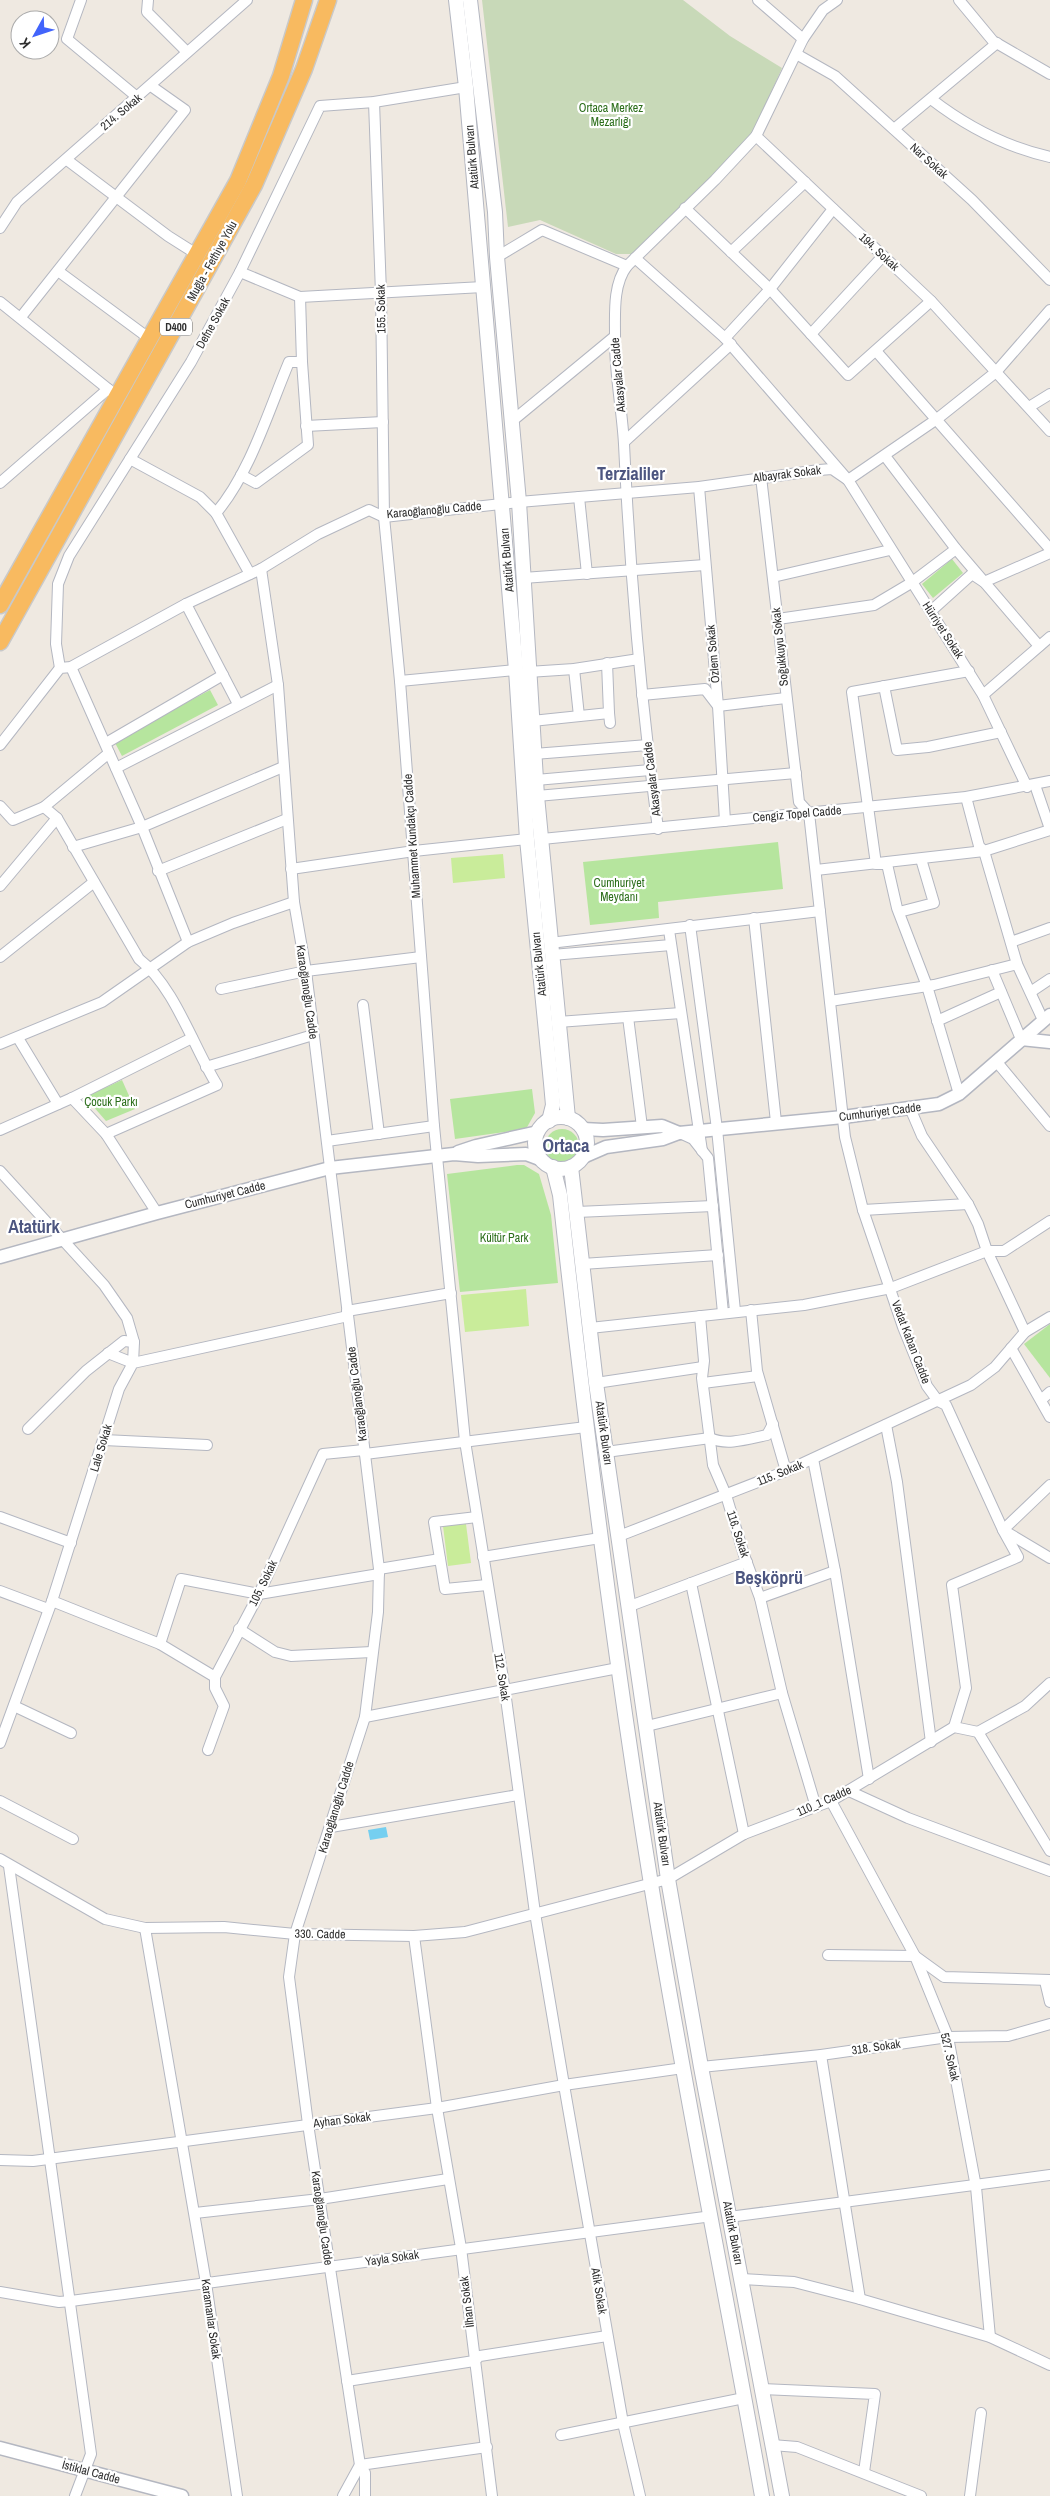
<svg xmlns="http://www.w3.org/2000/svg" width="1050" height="2496" font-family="'Archivo Narrow',sans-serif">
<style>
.green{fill:#b6e59e}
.cemetery{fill:#c8d9b8}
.pitch{fill:#c9ec9a}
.water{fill:#75cff0}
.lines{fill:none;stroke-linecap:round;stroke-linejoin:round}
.minor-casing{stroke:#b4b7c1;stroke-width:12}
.tertiary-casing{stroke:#b4b7c1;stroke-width:15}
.secondary-casing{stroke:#b4b7c1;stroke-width:16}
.trunk-casing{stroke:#c9c9c9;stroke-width:19}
.minor{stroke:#fff;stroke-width:10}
.tertiary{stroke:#fff;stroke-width:12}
.secondary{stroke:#fff;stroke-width:14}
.trunk{stroke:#f8ba60;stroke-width:16}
.labels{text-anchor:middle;stroke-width:4.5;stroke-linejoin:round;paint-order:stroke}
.shield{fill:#fff;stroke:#6d6d6d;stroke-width:1}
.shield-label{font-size:11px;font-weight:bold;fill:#2e2e2e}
.park-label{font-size:12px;fill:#2c6e1b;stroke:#fff}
.street-label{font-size:12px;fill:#2e2e2e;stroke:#fff}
.district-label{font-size:18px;font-weight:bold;fill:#4d5680;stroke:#fff}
</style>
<rect width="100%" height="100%" fill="#efe9e1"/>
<g class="green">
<polygon points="952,559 963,573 933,598 922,584"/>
<polygon points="210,690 218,705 122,756 114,741"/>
<polygon points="778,842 783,889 658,902 659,918 590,925 583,862"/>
<polygon points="122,1080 135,1109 106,1121 85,1097"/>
<polygon points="532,1089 535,1113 526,1129 455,1139 450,1099"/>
<circle cx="562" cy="1146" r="17"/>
<polygon points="517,1165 524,1165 539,1174 551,1215 558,1283 460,1292 447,1174"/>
<polygon points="1050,1324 1050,1378 1024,1344"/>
</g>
<polygon class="cemetery" points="482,0 683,0 730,36 782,68 754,131 640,254 616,254 540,220 508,227"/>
<g class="pitch">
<polygon points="503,854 505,878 453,883 451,858"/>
<polygon points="526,1289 529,1326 465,1332 461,1295"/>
<polygon points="466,1524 471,1563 448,1566 443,1526"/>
</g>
<polygon class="water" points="386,1827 388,1837 370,1840 368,1830"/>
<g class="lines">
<defs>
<g id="minor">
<polyline points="81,0 67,39 137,97"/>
<polyline points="148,0 147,12 187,52"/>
<polyline points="758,0 803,39"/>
<polyline points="959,0 993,41 1050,74"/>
<polyline points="798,55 835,76 972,200 1050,280"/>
<path d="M931 99C966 126 1006 147 1050 157"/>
<polyline points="374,102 381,293 384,517 400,681 434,1126 465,1441 505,1691 535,1913 564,2085 623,2423 640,2496"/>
<polyline points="894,129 997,43"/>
<polyline points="756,136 931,301 1050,431"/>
<polyline points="67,160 168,236 198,255"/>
<polyline points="685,208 770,289 848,375 931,301"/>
<polyline points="0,228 17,202 247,0"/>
<polyline points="731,252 805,182"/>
<polyline points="497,257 542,230 627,266"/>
<polyline points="635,258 725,338 848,480 983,695 1027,787"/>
<polyline points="58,271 150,339"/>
<polyline points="240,272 300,297 483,287"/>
<polyline points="0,302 118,397"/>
<polyline points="21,317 185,110 151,86"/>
<polyline points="811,334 883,256"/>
<polyline points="725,338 770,289 833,209"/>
<polyline points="876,351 1050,549"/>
<polyline points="1029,407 1050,394"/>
<polyline points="511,422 614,337"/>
<polyline points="306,426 383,422"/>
<polyline points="624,442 731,344"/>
<polyline points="885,456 956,549 1039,646"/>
<polyline points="130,459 200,497 216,513"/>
<polyline points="241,475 256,483 308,445 302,362 300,297"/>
<polyline points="761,477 799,802 809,813 845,1137 863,1210 903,1327 927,1386 938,1401 946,1405 1003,1530 1050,1558"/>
<polyline points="0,483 108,389"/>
<polyline points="699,487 718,706 725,821"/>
<polyline points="579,497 587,574"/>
<polyline points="261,569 278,685 294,902 306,971 379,1569 378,1612 365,1717 295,1934 289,1977 308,2124 360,2465 365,2473 365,2496"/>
<path d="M250 574 216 513C250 473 268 412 289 362H302"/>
<polyline points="773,577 890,550"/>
<polyline points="523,578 705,565"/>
<polyline points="186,604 238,704"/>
<polyline points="931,611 972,574 984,582 1050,553"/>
<polyline points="778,619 874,605 911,583 956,549"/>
<polyline points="71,667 142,827 188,942"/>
<polyline points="60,668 56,644 58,584 69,556 191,362 240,272 320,106 374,102 466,87"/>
<polyline points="574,669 579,716"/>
<polyline points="528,672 574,669 639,659"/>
<polyline points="400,681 516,670"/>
<polyline points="884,686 897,750 928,747 1001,732"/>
<polyline points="642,695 705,689 718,706 786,698"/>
<polyline points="983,695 1050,637"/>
<polyline points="609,713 610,723"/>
<polyline points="532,721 609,713 607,663"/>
<polyline points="106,743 223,675"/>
<polyline points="0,745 60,668 71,667 186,604 261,569 318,534 369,510 384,517 519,502 699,487 819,470 832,469 848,480 937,419 996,372 1050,310"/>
<polyline points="534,754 648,745"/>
<polyline points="116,768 278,685"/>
<polyline points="536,780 650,770"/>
<polyline points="1035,785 1050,829"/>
<polyline points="537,796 796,773"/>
<polyline points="966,797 979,846 984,851 1017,964 1043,1020"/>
<polyline points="0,806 13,820 44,807"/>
<path d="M57 818 139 959C174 986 194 1048 217 1085L106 1134"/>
<path d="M658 829C641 701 630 573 624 444 622 408 614 371 615 335 615 313 613 284 627 266L715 180 756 136 803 39 823 10 837 0"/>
<polyline points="542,839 966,797 1050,781"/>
<polyline points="73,847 142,827 283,767"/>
<polyline points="291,869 414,851 527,839"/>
<polyline points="816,870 984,851 1050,830"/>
<polyline points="158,871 287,819"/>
<polyline points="0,886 57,818 44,807 109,753"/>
<polyline points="899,912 934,903 921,859"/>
<polyline points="754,918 776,1122"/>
<polyline points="690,925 717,1129 735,1311"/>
<polyline points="669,930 702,1151"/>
<polyline points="1011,942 1050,928"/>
<polyline points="550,943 820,911"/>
<polyline points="552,955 671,945"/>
<polyline points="0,957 94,882"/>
<polyline points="992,970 1021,1039"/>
<polyline points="221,989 306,971 421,957"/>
<polyline points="1032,991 1050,979"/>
<polyline points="830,1001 934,985 1017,964"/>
<polyline points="363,1005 379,1134"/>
<polyline points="628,1017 642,1127"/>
<polyline points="937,1021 1001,992"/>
<polyline points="558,1022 681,1013"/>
<polyline points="18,1038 58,1104"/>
<polyline points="0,1044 102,1002 188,942 233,923 294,902"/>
<polyline points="996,1061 1050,1126"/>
<polyline points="206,1067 313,1035"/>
<polyline points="959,1094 927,986 897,908 887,864 876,864 852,692 969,671"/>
<polyline points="72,1098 106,1134 157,1213"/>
<polyline points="910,1108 922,1136 968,1204 978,1224 987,1251 1025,1332"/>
<polyline points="0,1130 72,1098 192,1038"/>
<polyline points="680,1133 693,1139 708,1158 723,1313"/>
<polyline points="327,1141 434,1126"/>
<polyline points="0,1171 104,1285 127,1318 134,1342 133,1363 108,1353"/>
<polyline points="863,1210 968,1204"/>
<polyline points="577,1212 713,1206"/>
<polyline points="582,1264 718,1255"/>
<polyline points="751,1310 757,1371 786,1471"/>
<polyline points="347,1311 451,1293"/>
<polyline points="700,1316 704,1361 702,1378 713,1465 726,1495 744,1555 760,1598 782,1693 816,1807"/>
<polyline points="590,1328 804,1305 891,1288 987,1251 1004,1251 1050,1221"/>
<polyline points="1011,1348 1050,1417"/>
<polyline points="596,1383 703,1367"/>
<polyline points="703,1383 758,1376"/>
<polyline points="1041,1400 1050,1392"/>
<polyline points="886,1425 897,1482 931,1742"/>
<polyline points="28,1429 86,1371 124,1341 134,1342"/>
<polyline points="104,1440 207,1445"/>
<path d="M606 1452 710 1438C727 1446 748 1439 767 1435L773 1424"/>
<polyline points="365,1454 586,1427"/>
<polyline points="813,1459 835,1571 869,1779"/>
<polyline points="0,1517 71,1543"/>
<polyline points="477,1517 434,1522 445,1589 487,1585"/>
<polyline points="619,1536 786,1471 971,1385 995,1367 1025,1332 1050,1317"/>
<polyline points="483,1557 600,1538"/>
<polyline points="379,1569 440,1559"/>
<polyline points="691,1583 744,1834"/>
<polyline points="0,1591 48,1609"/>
<polyline points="760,1598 835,1571"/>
<polyline points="52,1601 160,1644 215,1677"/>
<polyline points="630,1606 747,1562"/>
<polyline points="239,1629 275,1652 291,1656 372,1652"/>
<polyline points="160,1644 181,1579 259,1594 379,1574"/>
<polyline points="14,1706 71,1733"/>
<polyline points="365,1717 618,1668"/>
<polyline points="647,1726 782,1693"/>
<polyline points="954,1727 966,1688 952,1585 1018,1557 1003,1530 1050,1485"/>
<polyline points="978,1732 1050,1851"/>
<polyline points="978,1732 1025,1706 1050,1683"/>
<polyline points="0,1743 52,1601 119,1389 133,1363 348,1316"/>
<polyline points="208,1750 224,1706 215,1688 215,1677 259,1594 323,1454 364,1450"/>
<polyline points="849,1791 908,1818 1050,1871"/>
<polyline points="0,1801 73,1839"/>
<polyline points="831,1801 915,1956 948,2037 976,2187 990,2337"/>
<polyline points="331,1827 518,1795"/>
<polyline points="0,1859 105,1919 145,1928 224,1927 295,1934 414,1936 465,1932 668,1879 744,1834 831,1801 954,1727 978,1732"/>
<polyline points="9,1866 91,2454 75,2496"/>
<polyline points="145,1928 206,2283 237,2496"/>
<polyline points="414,1936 437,2108 461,2248 492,2496"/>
<polyline points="828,1955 915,1956 944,1977 1050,1980"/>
<polyline points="1045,1981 1050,2002"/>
<polyline points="821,2055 860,2299"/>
<polyline points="701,2067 821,2055 948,2037 1008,2036 1050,2024"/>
<polyline points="0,2160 33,2161 437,2108 564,2085 683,2068"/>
<polyline points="195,2213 320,2199 448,2179"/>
<polyline points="729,2217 1050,2175"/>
<polyline points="742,2279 794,2282 860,2299 990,2337 1050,2365"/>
<polyline points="0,2292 59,2302 71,2301 712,2216"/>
<polyline points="347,2381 474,2361 480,2356 607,2336"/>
<polyline points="762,2389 875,2394 864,2472"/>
<polyline points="561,2435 744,2398"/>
<polyline points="772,2445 797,2447 921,2496"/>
<polyline points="360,2465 487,2447"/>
<polyline points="343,2496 360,2465"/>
<polyline points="970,2496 981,2413"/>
</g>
<g id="tertiary">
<polyline points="1021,1039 1050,1042"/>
<polyline points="583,1129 603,1130 662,1126 679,1133"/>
<polyline points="458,1152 476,1146 538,1132"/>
<polyline points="583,1157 606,1147 663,1139 679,1133 843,1117 939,1104 959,1094 1050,1015"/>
<polyline points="0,1257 157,1213 330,1168 454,1154 478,1156 526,1154 542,1160"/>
<polyline points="0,2448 182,2496"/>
</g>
<g id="secondary">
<polyline points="456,0 466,87 516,670 527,839 551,1083 553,1105 549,1121"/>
<polyline points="470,0 495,212 497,257 519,502 537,796 568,1118"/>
<circle cx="561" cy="1143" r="26"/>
<path d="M553 1167 560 1195C585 1425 614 1655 651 1884 684 2088 726 2292 762 2496"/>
<polyline points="571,1167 596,1383 668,1879 701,2067 782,2496"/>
</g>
<g id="trunk">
<polyline points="0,605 238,181 281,76 304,0"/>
<polyline points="0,642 254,185 304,69 328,0"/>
</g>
</defs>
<use href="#minor" class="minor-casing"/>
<use href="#tertiary" class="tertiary-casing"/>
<use href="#secondary" class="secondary-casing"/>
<use href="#trunk" class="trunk-casing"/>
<use href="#minor" class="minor"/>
<use href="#tertiary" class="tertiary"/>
<use href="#secondary" class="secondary"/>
<use href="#trunk" class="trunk"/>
</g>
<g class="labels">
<rect class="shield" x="160" y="318.5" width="32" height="17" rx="4"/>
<g class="shield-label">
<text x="176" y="331">D400</text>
</g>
<g class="park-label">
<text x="611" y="112">Ortaca Merkez<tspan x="611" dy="14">Mezarlığı</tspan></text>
<text x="619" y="887">Cumhuriyet<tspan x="619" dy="14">Meydanı</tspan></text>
<text x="111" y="1106">Çocuk Parkı</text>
<text x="504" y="1242">Kültür Park</text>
</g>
<g class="street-label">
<text transform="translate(121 112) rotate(-40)" y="4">214. Sokak</text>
<text transform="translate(472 157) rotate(-95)" y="4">Atatürk Bulvarı</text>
<text transform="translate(929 161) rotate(42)" y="4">Nar Sokak</text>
<text transform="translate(879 252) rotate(43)" y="4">194. Sokak</text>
<text transform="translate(212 261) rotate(-61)" y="4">Muğla - Fethiye Yolu</text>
<text transform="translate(381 309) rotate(-91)" y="4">155. Sokak</text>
<text transform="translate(213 323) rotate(-61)" y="4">Defne Sokak</text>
<text transform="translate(618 375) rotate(-95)" y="4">Akasyalar Cadde</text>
<text transform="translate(787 474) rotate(-7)" y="4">Albayrak Sokak</text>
<text transform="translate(434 510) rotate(-5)" y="4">Karaoğlanoğlu Cadde</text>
<text transform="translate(507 560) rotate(-95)" y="4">Atatürk Bulvarı</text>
<text transform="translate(943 630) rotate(57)" y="4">Hürriyet Sokak</text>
<text transform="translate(780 647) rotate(-96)" y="4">Soğukkuyu Sokak</text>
<text transform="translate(713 654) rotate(-95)" y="4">Özlem Sokak</text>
<text transform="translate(652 779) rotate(-97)" y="4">Akasyalar Cadde</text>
<text transform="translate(797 814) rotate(-5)" y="4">Cengiz Topel Cadde</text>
<text transform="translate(412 836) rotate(-94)" y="4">Muhammet Kundakçı Cadde</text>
<text transform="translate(539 964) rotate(-96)" y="4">Atatürk Bulvarı</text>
<text transform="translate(307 992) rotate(82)" y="4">Karaoğlanoğlu Cadde</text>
<text transform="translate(880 1112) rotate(-7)" y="4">Cumhuriyet Cadde</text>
<text transform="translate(225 1195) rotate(-14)" y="4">Cumhuriyet Cadde</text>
<text transform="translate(911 1342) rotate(69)" y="4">Vedat Kaban Cadde</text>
<text transform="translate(357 1394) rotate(-97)" y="4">Karaoğlanoğlu Cadde</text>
<text transform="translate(604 1433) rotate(82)" y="4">Atatürk Bulvarı</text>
<text transform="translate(101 1448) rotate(-73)" y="4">Lale Sokak</text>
<text transform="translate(780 1473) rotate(-22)" y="4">115. Sokak</text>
<text transform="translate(738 1534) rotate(72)" y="4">116. Sokak</text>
<text transform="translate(263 1583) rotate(-64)" y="4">105. Sokak</text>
<text transform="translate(502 1677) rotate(81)" y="4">112. Sokak</text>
<text transform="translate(824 1801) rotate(-24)" y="4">110_1 Cadde</text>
<text transform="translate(336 1807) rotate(-73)" y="4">Karaoğlanoğlu Cadde</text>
<text transform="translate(662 1834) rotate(82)" y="4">Atatürk Bulvarı</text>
<text transform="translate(320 1934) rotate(1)" y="4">330. Cadde</text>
<text transform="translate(876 2047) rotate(-8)" y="4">318. Sokak</text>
<text transform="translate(950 2057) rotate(77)" y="4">527. Sokak</text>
<text transform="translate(342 2120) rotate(-7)" y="4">Ayhan Sokak</text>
<text transform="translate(322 2218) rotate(82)" y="4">Karaoğlanoğlu Cadde</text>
<text transform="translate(733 2233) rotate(79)" y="4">Atatürk Bulvarı</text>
<text transform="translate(392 2258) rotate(-8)" y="4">Yayla Sokak</text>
<text transform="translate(599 2291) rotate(81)" y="4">Atik Sokak</text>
<text transform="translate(467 2302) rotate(-97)" y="4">İlhan Sokak</text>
<text transform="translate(211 2319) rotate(82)" y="4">Karamanlar Sokak</text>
<text transform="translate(91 2472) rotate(15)" y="4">İstiklal Cadde</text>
</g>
<g class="district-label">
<text x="631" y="480">Terzialiler</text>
<text x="566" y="1152">Ortaca</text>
<text x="34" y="1233">Atatürk</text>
<text x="769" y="1584">Beşköprü</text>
</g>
</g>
<g transform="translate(35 35) rotate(230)"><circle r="24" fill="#ffffff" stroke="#ababab"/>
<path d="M0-4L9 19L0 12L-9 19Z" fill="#4264fb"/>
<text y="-8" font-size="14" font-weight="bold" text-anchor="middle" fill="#2e2e2e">K</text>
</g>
</svg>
